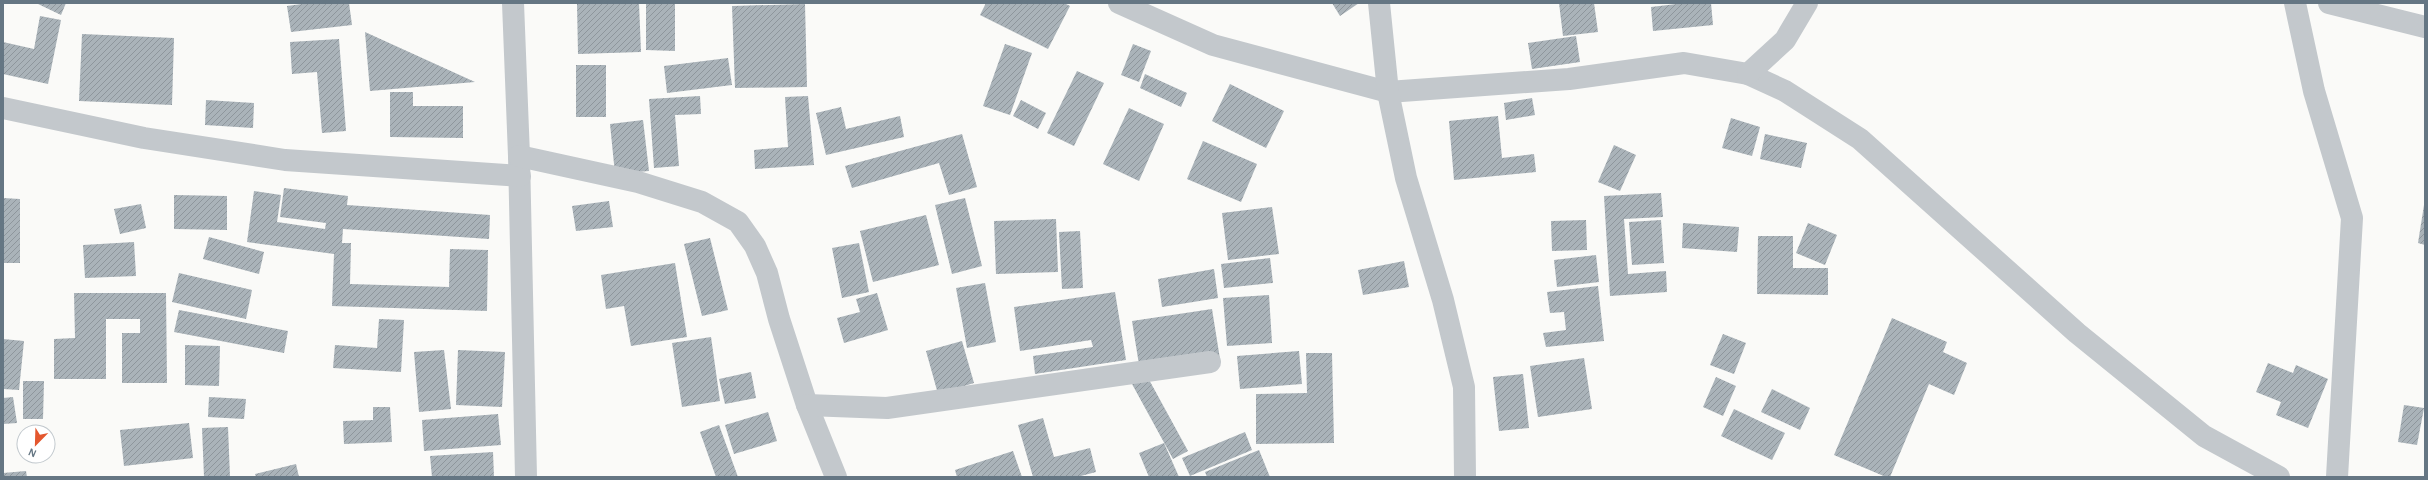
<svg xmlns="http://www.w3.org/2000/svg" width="2428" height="480" font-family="'Alegreya Sans',sans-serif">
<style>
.building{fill:url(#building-hatch)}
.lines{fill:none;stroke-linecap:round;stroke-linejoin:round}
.minor{stroke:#c3c8cc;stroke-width:22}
</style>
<defs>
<pattern id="building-hatch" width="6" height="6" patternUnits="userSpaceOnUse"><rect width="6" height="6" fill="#aab3b9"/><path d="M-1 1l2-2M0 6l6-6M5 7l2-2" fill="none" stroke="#8e969c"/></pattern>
</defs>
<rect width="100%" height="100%" fill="#fafaf8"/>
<g class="building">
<polygon points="36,3 66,3 61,15"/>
<polygon points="309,3 349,3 352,25 291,32 287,6"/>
<polygon points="639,3 641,52 578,54 577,4"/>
<polygon points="646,3 675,4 675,51 646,50"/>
<polygon points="986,3 1064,3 1070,6 1048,49 980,15"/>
<polygon points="1332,3 1359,3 1340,16"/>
<polygon points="1559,3 1594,3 1598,32 1563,36"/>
<polygon points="1685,3 1711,3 1713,25 1653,31 1651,7"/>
<polygon points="805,4 807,87 735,88 732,6"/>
<polygon points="40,16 61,20 48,84 3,74 3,42 34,49"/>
<polygon points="365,32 475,82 370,91"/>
<polygon points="82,34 174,38 172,105 79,101"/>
<polygon points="1576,36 1580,62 1532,69 1528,43"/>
<polygon points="339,39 346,131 322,133 317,72 292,74 290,42"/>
<polygon points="1005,44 1032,53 1010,115 983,106"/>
<polygon points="1133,44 1151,51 1139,82 1121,75"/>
<polygon points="728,58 732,85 667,93 664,66"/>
<rect x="576" y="65" width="30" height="52"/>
<polygon points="1077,71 1104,83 1074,146 1047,133"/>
<polygon points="1145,74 1187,93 1181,107 1140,88"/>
<polygon points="1230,84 1284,111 1266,148 1212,121"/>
<polygon points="390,92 413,92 413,106 463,106 463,138 390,137"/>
<polygon points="700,96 701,114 675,115 679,166 654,168 649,99"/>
<polygon points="808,96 814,165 755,169 754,150 788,147 785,97"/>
<polygon points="1532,98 1535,115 1506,120 1504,103"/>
<polygon points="206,100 254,103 253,128 205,125"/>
<polygon points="1021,100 1046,113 1038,129 1013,116"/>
<polygon points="841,107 846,129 900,116 904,137 826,155 816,113"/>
<polygon points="1129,108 1164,124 1139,181 1103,164"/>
<polygon points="1498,116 1502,158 1534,154 1536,172 1454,180 1449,121"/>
<polygon points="1731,118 1760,127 1752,156 1722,148"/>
<polygon points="643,120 649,171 615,174 610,124"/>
<polygon points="962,134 977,187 949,195 939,163 852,188 845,166"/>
<polygon points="1765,134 1807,143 1801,168 1760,159"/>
<polygon points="1203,141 1257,164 1241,202 1187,179"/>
<polygon points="1614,145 1636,155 1620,191 1598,182"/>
<polygon points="284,188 348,196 347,205 490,215 489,239 343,229 342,243 351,243 350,284 449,287 450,249 488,250 487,311 332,306 334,254 247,242 254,191 281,195 277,222 325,229 326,223 280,217"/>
<polygon points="1661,193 1663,217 1624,219 1628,274 1666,271 1667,292 1610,296 1604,196"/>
<polygon points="174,195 227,196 227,230 174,229"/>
<polygon points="3,198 20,199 20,263 3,263"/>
<polygon points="965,198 982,266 952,274 935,205"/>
<polygon points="609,201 613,227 576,231 572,206"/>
<polygon points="141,204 146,228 120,234 114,209"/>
<polygon points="2424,205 2425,205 2425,245 2418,243"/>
<polygon points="1272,207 1279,254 1228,260 1222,213"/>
<polygon points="926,215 939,265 873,282 860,231"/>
<polygon points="1056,219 1058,272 996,274 994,221"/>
<polygon points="1586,220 1587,250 1552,251 1551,221"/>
<polygon points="1661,220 1664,263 1632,265 1629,222"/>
<polygon points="1683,223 1739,227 1737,252 1682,248"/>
<polygon points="1808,223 1837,235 1825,265 1796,253"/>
<polygon points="1080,231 1083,288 1062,289 1059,232"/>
<polygon points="1758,236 1793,236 1793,268 1828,268 1828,295 1757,294"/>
<polygon points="209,237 264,252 259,274 203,259"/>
<polygon points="710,238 728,310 702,316 684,244"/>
<polygon points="134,242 136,276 85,278 83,245"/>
<polygon points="859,243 869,292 842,298 832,248"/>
<polygon points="1596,255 1599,282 1557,287 1554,260"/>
<polygon points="1270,258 1273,283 1224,288 1221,264"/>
<polygon points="1404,261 1409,287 1363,295 1358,270"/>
<polygon points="675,263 687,337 631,346 624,306 606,309 601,275"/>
<polygon points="1214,269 1218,298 1162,307 1158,279"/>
<polygon points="179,273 252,290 246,319 172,302"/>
<polygon points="985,283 996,342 967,348 956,288"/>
<polygon points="1598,286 1604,341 1546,347 1543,333 1566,330 1564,312 1550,313 1547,292"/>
<polygon points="1115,292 1126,360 1035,374 1033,356 1093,347 1091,340 1020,351 1014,307"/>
<polygon points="74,293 166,293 167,383 122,383 122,333 140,333 140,319 106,319 106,379 54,379 54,339 75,338"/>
<polygon points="877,293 888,330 844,343 837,318 860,312 856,299"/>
<polygon points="1269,295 1272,343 1227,346 1223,298"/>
<polygon points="1212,309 1220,359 1140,371 1132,321"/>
<polygon points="179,310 288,331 284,353 174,332"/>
<polygon points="1892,318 1947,342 1943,352 1967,363 1954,395 1929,384 1890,477 1886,477 1834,455"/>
<polygon points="379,319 404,320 401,372 333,368 335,345 377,348"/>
<polygon points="1723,334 1746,343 1734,374 1710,365"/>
<polygon points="711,337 720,401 682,407 672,343"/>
<polygon points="3,339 24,341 19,390 3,389"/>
<polygon points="962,341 974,383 938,394 926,351"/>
<polygon points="185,345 220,346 219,386 185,385"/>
<polygon points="444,350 451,409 419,412 414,352"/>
<polygon points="458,350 505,352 502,407 456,405"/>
<polygon points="1299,351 1302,384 1240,389 1237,356"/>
<polygon points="1306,353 1332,353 1334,443 1256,444 1256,394 1307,393"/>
<polygon points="1584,358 1592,409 1538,417 1530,366"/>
<polygon points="2268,363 2293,373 2296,365 2328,379 2308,428 2276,415 2281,402 2256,392"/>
<polygon points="751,372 756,398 725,404 719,379"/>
<polygon points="1523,374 1529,428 1499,431 1493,377"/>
<polygon points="1147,376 1188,451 1173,459 1132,384"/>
<polygon points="1716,377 1736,386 1723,416 1703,407"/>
<polygon points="23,381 44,381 43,419 23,419"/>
<polygon points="1772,389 1810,408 1800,430 1761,412"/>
<polygon points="13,397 17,423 3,424 3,398"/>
<polygon points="209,397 246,399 244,419 208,417"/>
<polygon points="2404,405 2424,408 2417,445 2398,442"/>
<polygon points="373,407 390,407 392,442 344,444 343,421 373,420"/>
<polygon points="1734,409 1785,433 1772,460 1721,436"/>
<polygon points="768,412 777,441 734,454 725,425"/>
<polygon points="498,414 501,445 424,451 422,420"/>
<polygon points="1043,418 1054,457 1090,448 1096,472 1077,477 1033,477 1018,425"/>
<polygon points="189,423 193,458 124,466 120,430"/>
<polygon points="719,425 738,477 716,477 700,432"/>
<polygon points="228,427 230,477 204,477 202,428"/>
<polygon points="1245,432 1252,450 1190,476 1182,458"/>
<polygon points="1164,443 1179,477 1149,477 1139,453"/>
<polygon points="1259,450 1270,477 1207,477 1205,472"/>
<polygon points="1013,451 1022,477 957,477 955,470"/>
<polygon points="493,452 494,477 432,477 430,456"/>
<polygon points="296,464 299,477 256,477 255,474"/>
<polygon points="26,471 27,477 3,477 3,473"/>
</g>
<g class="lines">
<g class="minor">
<polyline points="513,3 519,156 526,477"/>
<polyline points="1119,3 1213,45 1388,92 1569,79 1684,63 1748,74 1785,91 1860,139 2077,333 2204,436 2279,477"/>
<polyline points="1379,3 1388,92 1406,178 1443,300 1464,387 1465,477"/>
<polyline points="2295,3 2314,91 2352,218 2337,477"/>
<polyline points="2329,3 2425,27"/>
<polyline points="1748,74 1785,40 1807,3"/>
<polyline points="3,108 144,138 285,160 520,176"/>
<polyline points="519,156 638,182 702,202 738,222 755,246 767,273 779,319 807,405 836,477"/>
<polyline points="807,405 887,408 1210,362"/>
</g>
</g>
<rect width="2428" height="480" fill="none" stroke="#657683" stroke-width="8"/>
<g transform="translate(36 444) rotate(203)"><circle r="19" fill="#ffffff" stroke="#c1c8cd"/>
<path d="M0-3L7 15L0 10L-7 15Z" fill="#e4572e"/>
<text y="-6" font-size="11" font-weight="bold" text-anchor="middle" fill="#657683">N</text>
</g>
</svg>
